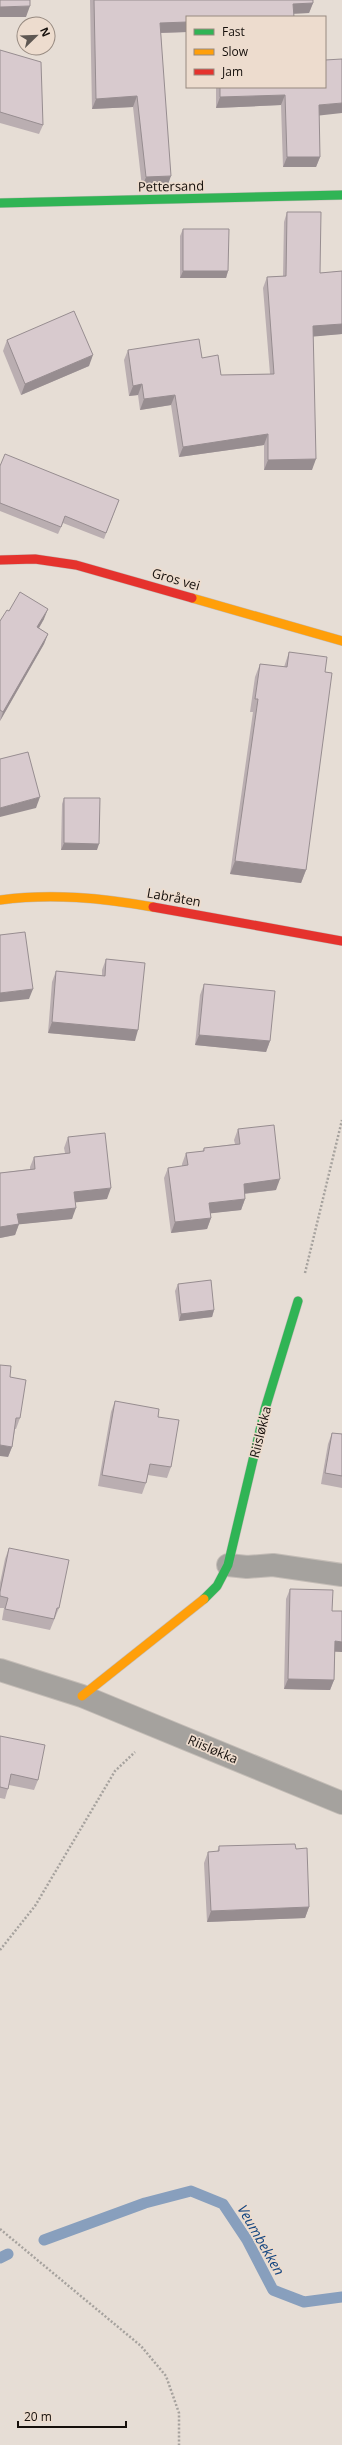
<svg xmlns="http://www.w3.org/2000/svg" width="342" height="2445" font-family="'Open Sans',sans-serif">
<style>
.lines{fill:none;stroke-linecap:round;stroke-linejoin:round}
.stream{stroke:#889fbd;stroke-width:11}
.street-casing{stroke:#c3bcb6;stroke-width:24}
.fast-casing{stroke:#c3bcb6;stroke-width:10}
.slow-casing{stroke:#c3bcb6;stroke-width:10}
.jam-casing{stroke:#c3bcb6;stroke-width:10}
.path{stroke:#a6a29e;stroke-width:2.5;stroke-dasharray:2 2;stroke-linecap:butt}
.street{stroke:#a5a29e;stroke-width:22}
.fast{stroke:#30b455;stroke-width:9}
.slow{stroke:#ff9f0a;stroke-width:9}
.jam{stroke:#e5322d;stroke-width:9}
.wall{fill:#baaeb1}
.shaded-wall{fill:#978d90}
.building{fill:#d8cace;stroke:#978d90}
.labels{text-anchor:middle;stroke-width:3.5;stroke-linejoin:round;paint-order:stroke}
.street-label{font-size:13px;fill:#150f0b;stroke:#eddcce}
.water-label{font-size:14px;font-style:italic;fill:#134580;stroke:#eddcce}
</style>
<rect width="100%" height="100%" fill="#e6ddd5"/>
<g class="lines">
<g class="stream">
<polyline points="44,2240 145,2203 191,2191 223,2204 247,2240 273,2290 304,2302 342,2297"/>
<polyline points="0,2258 8,2254"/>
</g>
<defs>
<g id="street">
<polyline points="228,1565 247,1567 273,1565 342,1575"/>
<polyline points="0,1670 82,1696 342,1803"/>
</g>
<g id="fast">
<polyline points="0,203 342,195"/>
<polyline points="204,1599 217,1586 228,1565 265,1409 298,1301"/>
</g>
<g id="slow">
<polyline points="192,598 342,641"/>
<path d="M0 900C52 893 102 898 153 907"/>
<polyline points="82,1696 204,1599"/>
</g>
<g id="jam">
<polyline points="0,560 35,559 76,565 192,598"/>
<polyline points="153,907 342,941"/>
</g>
</defs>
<use href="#street" class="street-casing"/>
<use href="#fast" class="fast-casing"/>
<use href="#slow" class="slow-casing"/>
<use href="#jam" class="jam-casing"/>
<g class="path">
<polyline points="305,1273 342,1120"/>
<polyline points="0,1950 35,1906 115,1771 135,1752"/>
<polyline points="0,2229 141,2346 166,2376 179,2413 179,2445"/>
</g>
<use href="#street" class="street"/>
<use href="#fast" class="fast"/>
<use href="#slow" class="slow"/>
<use href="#jam" class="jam"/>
</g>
<g class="wall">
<polygon points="90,0 313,0 313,3 309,13 187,17 187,32 161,33 167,187 142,187 133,107 92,109"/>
<polygon points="0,50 43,125 39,134 0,123"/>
<polygon points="216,87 325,87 319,115 320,157 316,167 283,167 281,105 216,108"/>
<polygon points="287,212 320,273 342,271 342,334 313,336 312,470 264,470 264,445 179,457 171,405 140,410 138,395 129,396 124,360 128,350 202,358 221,375 270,374 263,288 267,277 283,276 284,222"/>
<polygon points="183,229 228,271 226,278 180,278 180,236"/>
<polygon points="7,340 89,366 21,395 3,351"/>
<polygon points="0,466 119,500 104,539 63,523 58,534 0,511"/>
<polygon points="9,611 44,619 39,628 48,634 44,644 0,721 0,621"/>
<polygon points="289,652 325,672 306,870 301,883 230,874 253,712 250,712 255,677 260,664 284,667"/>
<polygon points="64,798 97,850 61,850 62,804"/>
<polygon points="106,959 135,1041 48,1033 52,982 56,971 102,976 102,970"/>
<polygon points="204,984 270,1041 266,1052 195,1045 200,995"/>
<polygon points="238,1129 276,1190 245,1194 245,1199 241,1210 210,1213 211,1218 207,1229 171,1233 164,1178 168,1168 182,1166 182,1164 186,1153 202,1152 204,1148 235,1144 234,1140"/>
<polygon points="68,1137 107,1199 75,1202 72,1219 19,1224 15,1235 0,1238 0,1173 30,1169 30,1167 34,1157 65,1153 64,1148"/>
<polygon points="178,1284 214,1310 212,1317 179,1321 175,1291"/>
<polygon points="10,1377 20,1418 16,1429 15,1429 12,1447 8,1457"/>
<polygon points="115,1401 158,1417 171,1467 167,1478 148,1475 146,1483 142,1494 98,1486 111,1412"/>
<polygon points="332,1433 342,1434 342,1488 321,1484 328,1444"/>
<polygon points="9,1548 59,1608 50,1630 2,1620 4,1608 0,1608 0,1583 5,1559"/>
<polygon points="290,1589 332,1611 342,1652 335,1652 334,1680 330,1690 284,1689 286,1599"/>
<polygon points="0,1736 38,1780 34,1790 9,1785 5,1799 0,1798"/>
<polygon points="219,1846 296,1849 309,1907 305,1918 207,1922 204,1863 208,1852 217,1852"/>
</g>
<g class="shaded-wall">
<polygon points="313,3 309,13 289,14 293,4"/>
<polygon points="30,6 26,17 0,17 0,7"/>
<polygon points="187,22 187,32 157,33 160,23"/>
<polygon points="285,95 281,105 216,108 220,97"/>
<polygon points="137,96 133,107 92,109 96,99"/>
<polygon points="342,103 342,113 315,116 319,105"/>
<polygon points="287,157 320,157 316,167 283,167"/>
<polygon points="171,176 167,187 142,187 146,177"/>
<polygon points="183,271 228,271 226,278 180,278"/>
<polygon points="342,324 342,334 309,337 313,326"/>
<polygon points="93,355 89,366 21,395 25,384"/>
<polygon points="142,384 138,395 129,396 133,386"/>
<polygon points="175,395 171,405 140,410 144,399"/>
<polygon points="268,434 264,445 179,457 183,447"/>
<polygon points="316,459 312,470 264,470 268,460"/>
<polygon points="48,609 44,619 33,638 37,627"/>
<polygon points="48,634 44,644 0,721 3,712"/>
<polygon points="40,797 36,808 0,817 0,808"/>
<polygon points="64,843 99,844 97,850 61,850"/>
<polygon points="235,861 306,870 301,883 230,874"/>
<polygon points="33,989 29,999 0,1002 0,993"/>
<polygon points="52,1022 138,1030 135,1041 48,1033"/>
<polygon points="199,1035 270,1041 266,1052 195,1045"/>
<polygon points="280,1179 276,1190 240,1194 244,1184"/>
<polygon points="111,1188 107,1199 70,1203 74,1192"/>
<polygon points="245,1199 241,1210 205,1214 209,1203"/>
<polygon points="76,1208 72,1219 13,1225 17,1214"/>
<polygon points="211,1218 207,1229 171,1233 175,1222"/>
<polygon points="19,1224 15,1235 0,1238 0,1227"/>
<polygon points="214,1310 212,1317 179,1321 181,1314"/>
<polygon points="0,1445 12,1447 8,1457 0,1456"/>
<polygon points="335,1641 342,1642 342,1652 331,1651"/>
<polygon points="288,1679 334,1680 330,1690 284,1689"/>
<polygon points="309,1907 305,1918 207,1922 211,1911"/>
</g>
<g class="building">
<polygon points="0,0 30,0 30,6 0,7"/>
<polygon points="94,0 313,0 313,3 293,4 294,17 187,17 187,22 160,23 171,176 146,177 137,96 96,99"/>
<polygon points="0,50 41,62 43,125 0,112"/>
<polygon points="342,59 342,103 319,105 320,157 287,157 285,95 220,97 220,87 325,87 325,60"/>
<polygon points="287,212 321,212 320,273 342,271 342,324 313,326 316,459 268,460 268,434 183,447 175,395 144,399 142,384 133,386 128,350 199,339 202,358 218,355 221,375 274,374 267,277 286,276"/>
<polygon points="183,229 229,229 228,271 183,271"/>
<polygon points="74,311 93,355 25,384 7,340"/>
<polygon points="5,454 119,500 106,533 65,516 61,527 0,503 0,466"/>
<polygon points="20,592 48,609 37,627 48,634 3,712 0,710 0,621 7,610 9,611"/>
<polygon points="289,652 327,657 325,672 332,673 306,870 235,861 258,699 255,699 260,664 287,667"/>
<polygon points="28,752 40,797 0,808 0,759"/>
<polygon points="64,798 100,798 99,844 64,843"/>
<polygon points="25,932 33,989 0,993 0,935"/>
<polygon points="106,959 145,963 138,1030 52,1022 56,971 105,976"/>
<polygon points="204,984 275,991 270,1041 199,1035"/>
<polygon points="274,1125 280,1179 244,1184 245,1199 209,1203 211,1218 175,1222 168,1168 188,1165 186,1153 204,1151 204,1148 240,1144 238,1129"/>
<polygon points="105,1133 111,1188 74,1192 76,1208 17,1214 19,1224 0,1227 0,1173 35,1169 34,1157 70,1153 68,1137"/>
<polygon points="211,1280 214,1310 181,1314 178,1284"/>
<polygon points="0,1365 11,1366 10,1377 26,1380 20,1418 16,1418 12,1447 0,1445"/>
<polygon points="115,1401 159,1409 158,1417 179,1420 171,1467 150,1464 146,1483 102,1475"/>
<polygon points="332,1433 342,1434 342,1476 325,1473"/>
<polygon points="9,1548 69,1560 59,1608 57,1608 54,1619 5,1609 8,1598 0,1596 0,1592"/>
<polygon points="290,1589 333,1590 332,1611 342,1611 342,1642 335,1641 334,1680 288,1679"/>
<polygon points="0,1736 45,1745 38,1780 11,1774 8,1789 0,1787"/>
<polygon points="295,1844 296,1849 307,1848 309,1907 211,1911 208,1852 219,1851 219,1846"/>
</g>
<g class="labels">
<g class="street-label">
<text transform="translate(171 186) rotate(-1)" y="5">Pettersand</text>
<text transform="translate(176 579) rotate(16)" y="5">Gros vei</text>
<text transform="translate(174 897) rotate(10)" y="5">Labråten</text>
<text transform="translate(260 1432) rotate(-76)" y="5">Riisløkka</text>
<text transform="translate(213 1749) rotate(23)" y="5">Riisløkka</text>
</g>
<g class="water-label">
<text transform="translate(261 2240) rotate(60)" y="5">Veumbekken</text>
</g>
</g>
<rect x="186" y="16" width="140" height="72" fill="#eddcce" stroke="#978a80"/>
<rect x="194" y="29" width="20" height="6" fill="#30b455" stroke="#978a80"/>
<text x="222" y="36" font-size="12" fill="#150f0b">Fast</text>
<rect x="194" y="49" width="20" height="6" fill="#ff9f0a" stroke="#978a80"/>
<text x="222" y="56" font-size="12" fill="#150f0b">Slow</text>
<rect x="194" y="69" width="20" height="6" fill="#e5322d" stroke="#978a80"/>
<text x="222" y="76" font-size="12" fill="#150f0b">Jam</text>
<g transform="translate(36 36) rotate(67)"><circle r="19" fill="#eddcce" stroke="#978a80"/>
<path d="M0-3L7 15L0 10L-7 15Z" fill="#5e5752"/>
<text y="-6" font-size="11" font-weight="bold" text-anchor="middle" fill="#150f0b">N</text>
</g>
<path d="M18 2421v6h108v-6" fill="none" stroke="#150f0b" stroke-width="2"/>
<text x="24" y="2421" font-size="12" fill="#150f0b" stroke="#eddcce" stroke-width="3" paint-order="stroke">20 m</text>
</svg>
